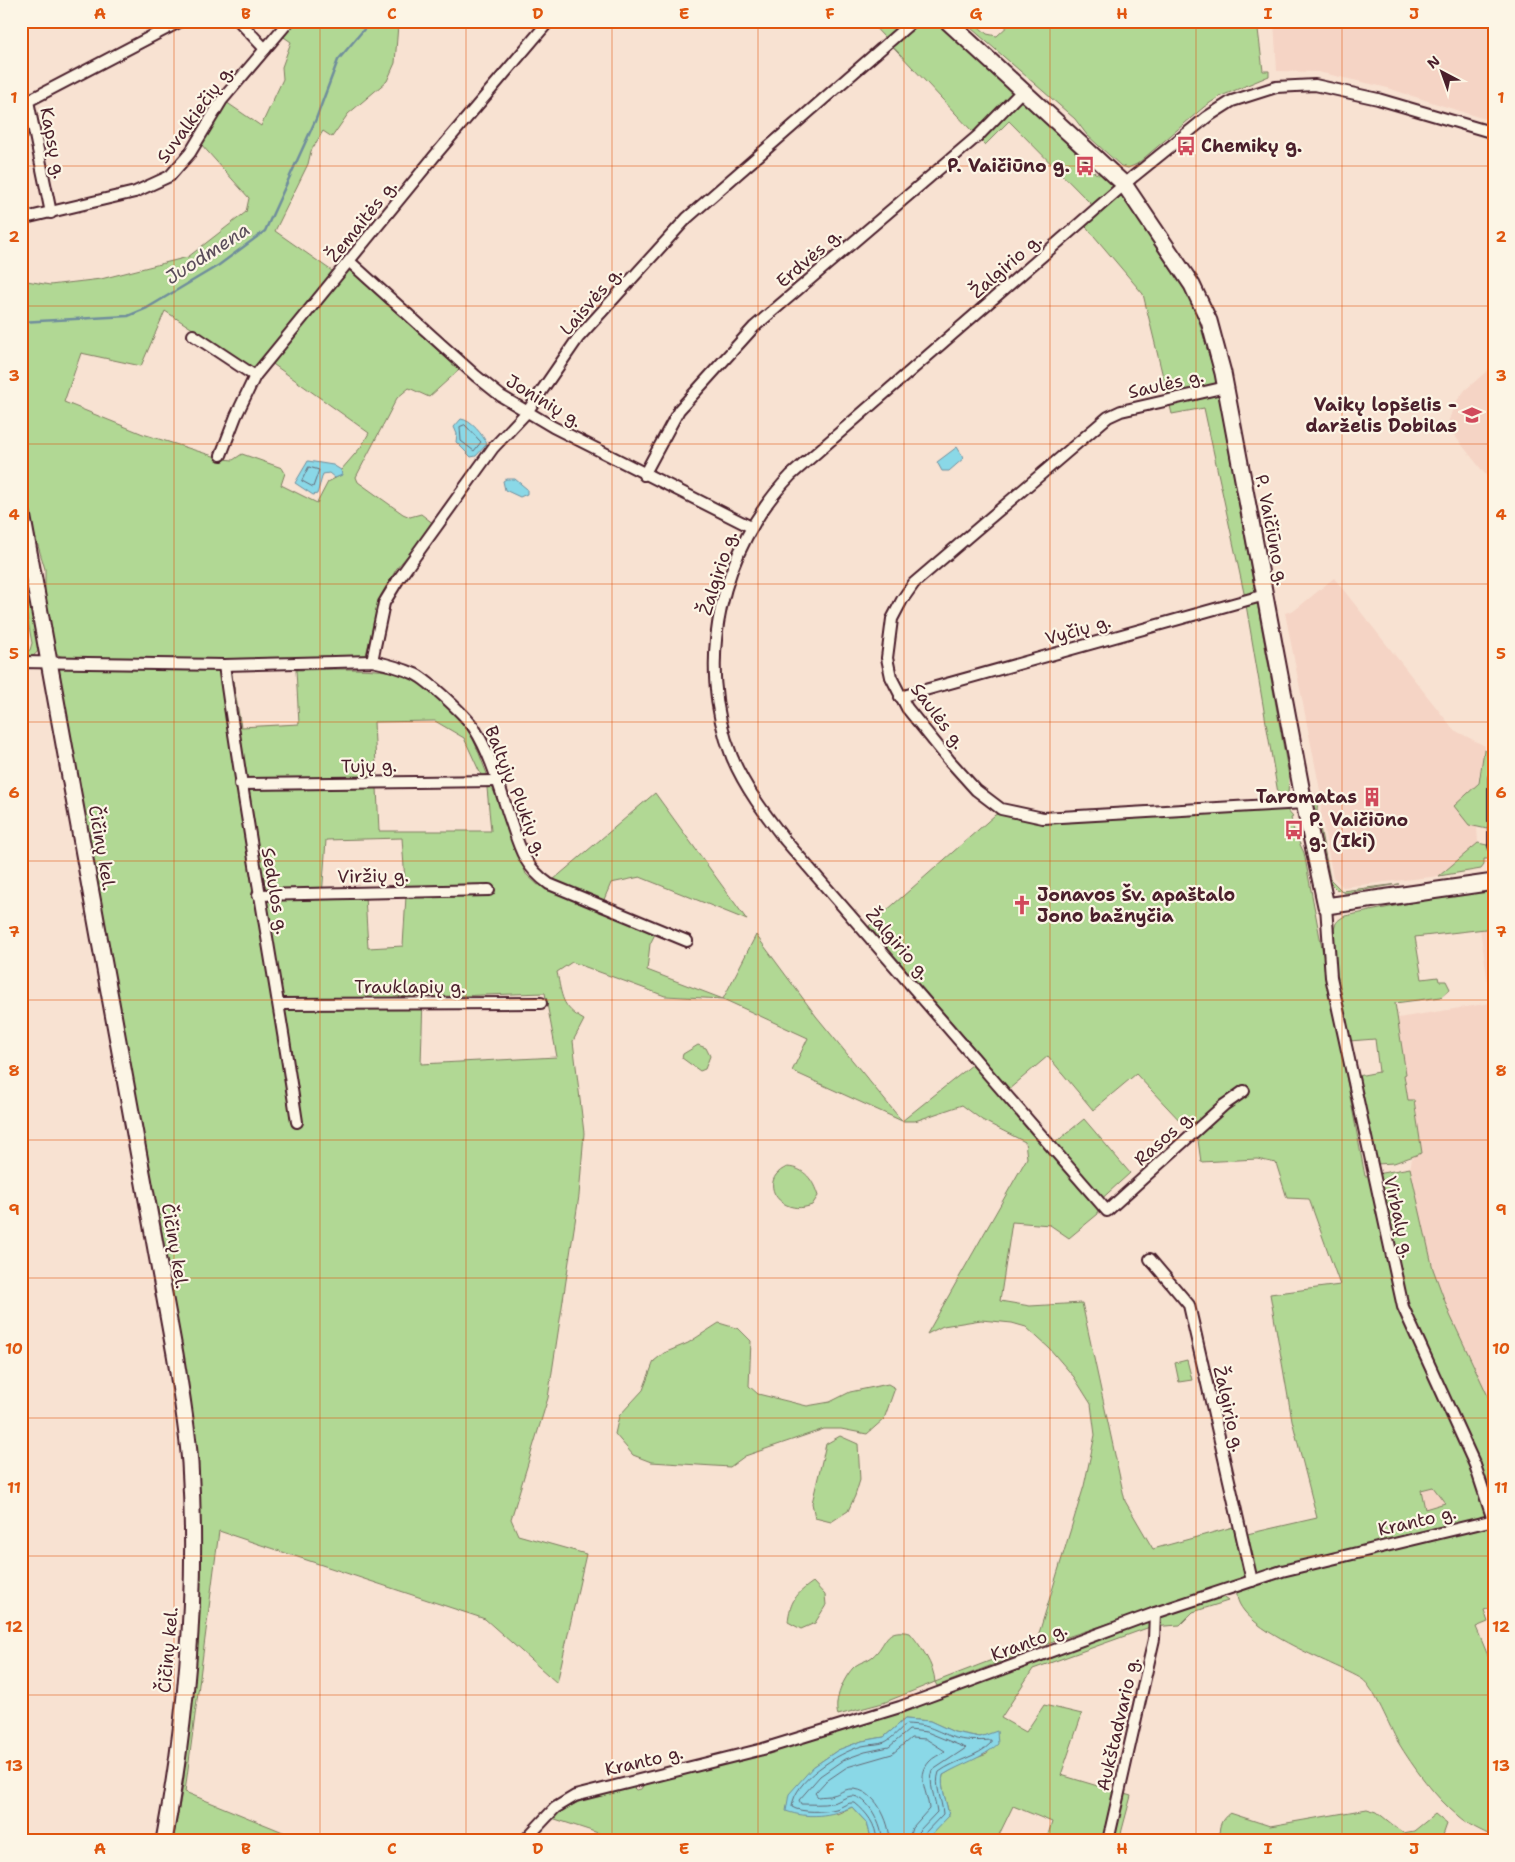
<svg xmlns="http://www.w3.org/2000/svg" width="1515" height="1862" font-family="'Shantell Sans',sans-serif">
<style>
.built{fill:#f5d4c5}
.green{fill:#b1d894;stroke:#7e7c60;fill-rule:evenodd}
.water{fill:#8ad8e7;stroke:#708e9c}
.lines{fill:none;stroke-linecap:round;stroke-linejoin:round}
.shore{stroke:#646976;stroke-width:1}
.stream{stroke:#708e9c;stroke-width:2.5}
.street-casing{stroke:#4a1f2b;stroke-width:14}
.secondary-casing{stroke:#4a1f2b;stroke-width:19}
.street{stroke:#fcf5e5;stroke-width:10}
.secondary{stroke:#fcf5e5;stroke-width:15}
.grid{fill:none;stroke:#e0560e;stroke-width:1;stroke-opacity:0.55}
.labels{text-anchor:middle;stroke-width:4.5;stroke-linejoin:round;paint-order:stroke}
.street-label{font-size:18px;fill:#4a1f2b;stroke:#fcf5e5}
.poi-label{font-size:18px;font-weight:bold;fill:#4a1f2b;stroke:#fcf5e5;text-anchor:start}
.water-label{font-size:19px;font-style:italic;fill:#5a4d5a;stroke:#fcf5e5}
.neatline{fill:none;stroke:#e0560e;stroke-width:2}
.grid-label{font-size:16px;text-anchor:middle;font-weight:bold;fill:#e0560e}
</style>
<rect width="100%" height="100%" fill="#f8e2d2"/>
<filter id="ink" filterUnits="userSpaceOnUse"><feTurbulence type="fractalNoise" baseFrequency=".02" numOctaves="2"/><feDisplacementMap in="SourceGraphic" scale="10" xChannelSelector="R" yChannelSelector="G"/><feConvolveMatrix kernelMatrix="1 2 1 2 8 2 1 2 1" color-interpolation-filters="sRGB"/></filter>
<g filter="url(#ink)">
<g class="built">
<polygon points="1274,21 1494,21 1494,122 1384,87 1318,72 1277,71"/>
<polygon points="1494,365 1494,484 1493,484 1447,426 1454,405 1465,390"/>
<polygon points="1334,578 1454,730 1485,746 1469,825 1477,827 1478,843 1439,876 1343,887 1333,877 1321,813 1321,795 1285,613 1295,610"/>
<polygon points="1494,928 1494,1409 1450,1315 1433,1269 1410,1168 1413,1155 1422,1154 1414,1100 1408,1101 1404,1075 1406,1074 1398,1018 1491,1003 1480,929"/>
<polygon points="1433,1487 1445,1504 1425,1509 1421,1490"/>
</g>
<g class="green">
<path d="M295 21H401L398 25 395 63 387 81 348 114 332 137 323 131 311 151 308 164 275 231 332 271 343 264 459 370 429 397 409 388 397 398 356 477 358 482 403 514 410 517 421 514 434 524 397 568 381 595 366 655 355 660 206 662 63 657 58 655 53 646 45 600V569L32 526 21 472V280L50 285 101 279 188 257 246 212 249 198 200 143 226 102 261 126 283 79 282 67 291 42 281 35ZM165 311 254 369 263 357 369 433 361 447 341 470V475L328 482 317 503 281 485 285 473 282 468 242 454 233 460 223 459 143 434 64 402 81 353 141 366Z"/>
<polygon points="869,21 935,21 1062,138 1095,173 1103,175 1124,199 1187,294 1198,318 1215,375 1289,776 1288,794 1286,798 1279,799 1244,593 1204,408 1172,414 1143,294 1078,217 1092,205 1009,121 985,145"/>
<polygon points="963,21 972,21 987,34 997,36 1013,21 1257,21 1263,71 1269,71 1269,76 1219,97 1204,107 1137,164 1128,168 1121,166 1087,135 1075,119"/>
<path d="M21 545 40 646C37 656 31 658 21 658V654L30 650 32 643 21 584Z"/>
<path d="M64 667 231 669 241 727 299 724 296 670C330 670 385 665 414 678 431 685 462 723 473 738L526 874 538 885 553 880 655 793 747 920 640 877 611 883 603 902 659 926 650 944 647 970 723 999 756 935 816 1016 902 1121 982 1057 869 926 995 815 1000 813 1039 822 1286 809 1293 817 1291 818 1296 840H1298L1304 853 1365 1176 1410 1168 1433 1269 1450 1315 1494 1409V1607L1484 1610 1488 1622 1476 1627 1494 1670V1837C1482 1831 1468 1825 1458 1816 1435 1797 1413 1767 1398 1742 1390 1728 1374 1687 1362 1679 1336 1663 1231 1628 1237 1590L1279 1568 1061 1639 937 1686 935 1682 883 1703 838 1715C833 1701 844 1676 855 1666 860 1662 867 1661 872 1657 888 1644 883 1627 910 1633 921 1646 934 1665 935 1682L1036 1643 1084 1486 1095 1435 1091 1404 1074 1377 1049 1348 1026 1327 1012 1323 981 1320 943 1326 927 1334 1027 1158 1025 1142 982 1120 962 1105 915 1121H902L792 1071 808 1038 723 999 665 996 572 962 557 972C562 996 561 1007 584 1020L573 1041 584 1133 579 1196 548 1398 511 1519 518 1535 586 1554 557 1683 485 1619 219 1531 185 1792 305 1841H173L183 1786 197 1640 200 1513 193 1422 167 1259 56 674 58 668ZM435 721 464 738 487 788 491 831H379L374 722ZM402 838 406 896 403 946 368 948 365 896 322 897 326 840ZM545 993 557 1057 421 1064 423 997ZM1048 1056 1093 1110 1136 1074 1198 1140 1201 1162 1257 1159 1276 1163 1287 1198 1309 1199 1340 1285 1270 1294 1292 1420 1317 1518 1247 1534 1244 1524 1153 1549 1125 1501 1082 1303 1030 1306 1000 1301 1012 1222 1050 1225 1069 1238 1098 1214 1097 1203 1130 1173 1084 1119 1055 1143 1008 1090ZM1433 1487 1445 1503 1425 1509 1421 1490Z"/>
<polygon points="1484,750 1488,752 1487,757 1492,758 1488,782 1488,826 1487,829 1469,825 1454,806 1479,783"/>
<polygon points="1315,795 1318,795 1317,812 1330,879 1342,891 1399,884 1345,893 1336,889 1329,882 1313,802"/>
<polygon points="1478,843 1487,845 1490,859 1484,859 1484,865 1481,869 1439,876"/>
<path d="M1494 889V928L1415 937 1422 979 1438 977 1439 981H1446L1450 989 1441 997 1395 1003 1406 1074 1404 1075 1408 1100H1414L1422 1153 1394 1163 1377 1164 1358 1076 1379 1072 1375 1039 1349 1041C1344 1017 1327 947 1335 926 1336 921 1341 918 1345 916L1475 890Z"/>
<polygon points="698,1045 706,1048 710,1056 705,1069 700,1071 682,1058 683,1054"/>
<path d="M787 1167C805 1168 813 1180 818 1196L812 1205C780 1218 756 1180 787 1167Z"/>
<polygon points="719,1323 739,1329 751,1341 749,1386 758,1394 807,1406 830,1402 850,1392 888,1384 895,1388 884,1419 867,1434 841,1429 824,1429 745,1456 730,1467 651,1462 633,1455 615,1434 619,1416 643,1390 654,1361 664,1353 688,1343"/>
<polygon points="1187,1360 1192,1380 1179,1382 1175,1363"/>
<polygon points="840,1436 858,1444 860,1480 855,1496 848,1511 831,1522 815,1518 812,1503 826,1444"/>
<path d="M813 1582 825 1595 826 1605 815 1623 801 1629 788 1622C790 1601 796 1594 813 1582Z"/>
<path d="M1220 1595 1228 1601 1193 1612 1180 1625 1150 1627 1033 1669 1001 1718 1026 1732 1044 1705 1082 1714 1061 1775 1131 1796 1119 1841H1046L1052 1822 1013 1806 996 1841H925L949 1815C947 1803 940 1786 943 1775L965 1762 987 1754 997 1732 980 1737 954 1732 930 1721 905 1719 884 1737 862 1741 838 1750 813 1767 837 1814 852 1807 867 1823 872 1841H632L598 1833 552 1818C578 1798 601 1794 632 1786L636 1790 641 1789 644 1784 800 1743 883 1718Z"/>
<path d="M1367 1809 1377 1812 1403 1833 1414 1831 1435 1814 1447 1824 1441 1841 1220 1840C1218 1828 1220 1820 1230 1813L1270 1826Z"/>
</g>
<g class="water">
<path d="M461 419C471 420 483 435 487 444L476 456 471 457 456 442 457 434 454 427Z"/>
<polygon points="957,447 964,458 949,471 942,471 937,462"/>
<polygon points="308,461 333,465 341,470 342,475 335,478 329,473 323,474 317,494 313,495 295,483"/>
<polygon points="506,479 515,479 527,489 527,494 520,497 505,490 503,481"/>
<path d="M905 1719 930 1721 954 1732 980 1737 997 1731 998 1744C983 1758 961 1764 943 1775 940 1786 947 1803 949 1816L925 1841H872L867 1823 852 1807C831 1816 808 1819 786 1811L789 1794 813 1767 838 1750 862 1741 884 1737Z"/>
</g>
<g class="lines">
<g class="shore">
<polygon points="465,425 481,442 474,451 461,441 460,427"/>
<polygon points="309,467 319,470 313,487 302,481"/>
<path d="M877 1841C876 1824 867 1813 855 1803 847 1802 843 1807 836 1809 825 1812 801 1813 792 1807 794 1780 838 1753 862 1746 870 1744 878 1745 885 1742 893 1738 900 1729 906 1724 930 1725 932 1729 952 1737 964 1741 978 1741 991 1740V1743C978 1757 955 1760 939 1772 934 1786 942 1799 943 1814L923 1835 922 1841"/>
<path d="M883 1841C882 1827 869 1795 851 1796 844 1797 839 1802 832 1803 822 1805 811 1804 801 1804L799 1800 820 1776 843 1760 865 1752 889 1747 909 1730 927 1732 966 1748 933 1770C928 1785 935 1796 937 1812L918 1832 916 1841"/>
<path d="M890 1841C890 1822 875 1788 851 1789 844 1789 839 1794 833 1795 828 1797 822 1796 818 1797L815 1793 825 1782 847 1767 892 1754 911 1738 926 1739 945 1751C940 1755 933 1757 929 1762 916 1777 928 1793 929 1809L912 1828 908 1841"/>
</g>
<polyline class="stream" points="21,322 128,316 147,308 219,265 265,231 316,119 338,60 371,21"/>
<defs>
<g id="street">
<polyline points="239,21 265,49"/>
<polyline points="51,213 28,101 181,21"/>
<polyline points="21,219 135,192 170,176 190,153 222,100 289,21"/>
<polyline points="350,262 476,376 501,396 553,427 751,527"/>
<polyline points="193,335 255,376"/>
<polyline points="1226,387 1121,411 1108,417 914,583 902,600 892,619 887,658 891,677 907,708 949,760 976,790 1001,809 1043,818 1304,803"/>
<polyline points="221,455 236,416 255,376 437,153 549,21"/>
<polyline points="644,475 679,410 754,327 980,134 1023,90"/>
<polyline points="372,661 384,603 398,580 493,448 527,412 578,338 687,218 913,21"/>
<path d="M21 662 224 665 372 661C387 664 401 668 415 674 429 681 466 716 474 728 490 753 499 785 508 813 519 844 521 864 549 884L687 941"/>
<path d="M224 665C245 818 274 970 297 1122"/>
<polyline points="900,697 1265,595"/>
<polyline points="1494,778 1494,845"/>
<polyline points="240,784 498,781"/>
<polyline points="258,895 489,890"/>
<polyline points="1326,906 1331,977 1403,1307 1475,1465 1493,1520"/>
<polyline points="279,1004 541,1003"/>
<path d="M1244 1091 1224 1105 1107 1211 785 840C765 814 745 788 732 757 694 662 721 548 791 475L1134 176 1207 117 1232 101 1276 87 1315 85 1378 99 1494 133"/>
<polyline points="1150,1259 1189,1305 1252,1581"/>
<polyline points="524,1841 555,1808 575,1796 763,1749 900,1707 1155,1613 1282,1571 1494,1520"/>
<polyline points="1108,1841 1154,1639 1155,1613"/>
</g>
<g id="secondary">
<polyline points="947,21 1124,184 1192,285 1209,321 1223,373 1304,803 1326,906 1494,882"/>
<path d="M21 508 175 1354C181 1390 187 1427 190 1463 198 1588 187 1717 164 1841"/>
</g>
</defs>
<use href="#street" class="street-casing"/>
<use href="#secondary" class="secondary-casing"/>
<use href="#street" class="street"/>
<use href="#secondary" class="secondary"/>
</g>
</g>
<path class="grid" d="M174 21V1841M320 21V1841M466 21V1841M612 21V1841M758 21V1841M904 21V1841M1050 21V1841M1196 21V1841M1342 21V1841M21 166H1494M21 306H1494M21 444H1494M21 584H1494M21 722H1494M21 861H1494M21 1000H1494M21 1140H1494M21 1278H1494M21 1418H1494M21 1556H1494M21 1695H1494"/>
<defs>
<symbol id="bus-bare" viewBox="-9 -9 18 18"><path d="M-5-6H5V4H4V6H2V4H-2V6H-4V4H-5ZM-3.5-4V0h7V-4ZM-3.5 1.2v1.5H-2V1.2ZM2 1.2v1.5H3.5V1.2Z" fill="#d1495b" stroke="#fcf5e5" stroke-width="2.5" paint-order="stroke"/></symbol>
<symbol id="school-bare" viewBox="-9 -9 18 18"><path d="M0-5L7-2L0 1L-7-2ZM-4 1L0 2.5L4 1V4Q0 6-4 4Z" fill="#d1495b" stroke="#fcf5e5" stroke-width="2.5" paint-order="stroke"/></symbol>
<symbol id="building-bare" viewBox="-9 -9 18 18"><path d="M-4-6H4V6H1V3H-1V6H-4ZM-2.5-4.3h1.7v1.8h-1.7ZM.8-4.3h1.7v1.8H.8ZM-2.5-1h1.7V.8h-1.7ZM.8-1h1.7V.8H.8Z" fill="#d1495b" stroke="#fcf5e5" stroke-width="2.5" paint-order="stroke"/></symbol>
<symbol id="church-bare" viewBox="-9 -9 18 18"><path d="M-1.2-6h2.4v3.5h3.3v2.4h-3.3V6h-2.4V-.1h-3.3v-2.4h3.3Z" fill="#d1495b" stroke="#fcf5e5" stroke-width="2.5" paint-order="stroke"/></symbol>
</defs>
<g fill-rule="evenodd">
<use href="#bus-bare" x="1172" y="132" width="28" height="28"/>
<use href="#bus-bare" x="1071" y="152" width="28" height="28"/>
<use href="#school-bare" x="1458" y="401" width="28" height="28"/>
<use href="#building-bare" x="1358" y="783" width="28" height="28"/>
<use href="#bus-bare" x="1280" y="816" width="28" height="28"/>
<use href="#church-bare" x="1008" y="891" width="28" height="28"/>
</g>
<g class="labels">
<g class="street-label">
<text transform="translate(195 114) rotate(-54)" y="6">Suvalkiečių g.</text>
<text transform="translate(53 143) rotate(79)" y="6">Kapsų g.</text>
<text transform="translate(362 221) rotate(-51)" y="6">Žemaitės g.</text>
<text transform="translate(809 258) rotate(-41)" y="6">Erdvės g.</text>
<text transform="translate(1006 266) rotate(-41)" y="6">Žalgirio g.</text>
<text transform="translate(591 301) rotate(-49)" y="6">Laisvės g.</text>
<text transform="translate(1166 384) rotate(-13)" y="6">Saulės g.</text>
<text transform="translate(544 401) rotate(31)" y="6">Joninių g.</text>
<text transform="translate(1272 530) rotate(79)" y="6">P. Vaičiūno g.</text>
<text transform="translate(718 573) rotate(-72)" y="6">Žalgirio g.</text>
<text transform="translate(1078 630) rotate(-16)" y="6">Vyčių g.</text>
<text transform="translate(938 716) rotate(53)" y="6">Saulės g.</text>
<text transform="translate(369 766) rotate(-1)" y="6">Tujų g.</text>
<text transform="translate(516 791) rotate(68)" y="6">Baltųjų Plukių g.</text>
<text transform="translate(102 848) rotate(80)" y="6">Čičinų kel.</text>
<text transform="translate(373 876) rotate(-1)" y="6">Viržių g.</text>
<text transform="translate(275 891) rotate(80)" y="6">Sedulos g.</text>
<text transform="translate(898 944) rotate(49)" y="6">Žalgirio g.</text>
<text x="410" y="993">Trauklapių g.</text>
<text transform="translate(1164 1138) rotate(-42)" y="6">Rasos g.</text>
<text transform="translate(1399 1217) rotate(77)" y="6">Virbalų g.</text>
<text transform="translate(175 1246) rotate(80)" y="6">Čičinų kel.</text>
<text transform="translate(1229 1409) rotate(77)" y="6">Žalgirio g.</text>
<text transform="translate(1417 1521) rotate(-13)" y="6">Kranto g.</text>
<text transform="translate(1029 1642) rotate(-20)" y="6">Kranto g.</text>
<text transform="translate(168 1650) rotate(-85)" y="6">Čičinų kel.</text>
<text transform="translate(1118 1724) rotate(-77)" y="6">Aukštadvario g.</text>
<text transform="translate(644 1761) rotate(-13)" y="6">Kranto g.</text>
</g>
<g class="poi-label">
<text x="1201" y="152">Chemikų g.</text>
<text x="1070" y="172" text-anchor="end">P. Vaičiūno g.</text>
<text x="1457" y="411" text-anchor="end">Vaikų lopšelis -<tspan x="1457" dy="21">darželis Dobilas</tspan></text>
<text x="1357" y="803" text-anchor="end">Taromatas</text>
<text x="1309" y="826">P. Vaičiūno<tspan x="1309" dy="21">g. (Iki)</tspan></text>
<text x="1037" y="901">Jonavos Šv. apaštalo<tspan x="1037" dy="21">Jono bažnyčia</tspan></text>
</g>
<g class="water-label">
<text transform="translate(207 253) rotate(-33)" y="7">Juodmena</text>
</g>
</g>
<rect width="1515" height="1862" fill="none" stroke="#fcf5e5" stroke-width="55"/>
<g transform="translate(1442 72) rotate(319)" stroke="#fcf5e5" stroke-width="4" paint-order="stroke">
<path d="M0-4L9 19L0 12L-9 19Z" fill="#4a1f2b"/>
<text y="-8" font-size="14" font-weight="bold" text-anchor="middle" fill="#4a1f2b">N</text>
</g>
<rect x="28" y="28" width="1460" height="1806" class="neatline"/>
<g class="grid-label">
<text x="100" y="19">A</text>
<text x="246" y="19">B</text>
<text x="392" y="19">C</text>
<text x="538" y="19">D</text>
<text x="684" y="19">E</text>
<text x="830" y="19">F</text>
<text x="976" y="19">G</text>
<text x="1122" y="19">H</text>
<text x="1268" y="19">I</text>
<text x="1414" y="19">J</text>
<text x="14" y="103">1</text>
<text x="1501" y="103">1</text>
<text x="14" y="242">2</text>
<text x="1501" y="242">2</text>
<text x="14" y="381">3</text>
<text x="1501" y="381">3</text>
<text x="14" y="520">4</text>
<text x="1501" y="520">4</text>
<text x="14" y="659">5</text>
<text x="1501" y="659">5</text>
<text x="14" y="798">6</text>
<text x="1501" y="798">6</text>
<text x="14" y="937">7</text>
<text x="1501" y="937">7</text>
<text x="14" y="1076">8</text>
<text x="1501" y="1076">8</text>
<text x="14" y="1215">9</text>
<text x="1501" y="1215">9</text>
<text x="14" y="1354">10</text>
<text x="1501" y="1354">10</text>
<text x="14" y="1493">11</text>
<text x="1501" y="1493">11</text>
<text x="14" y="1632">12</text>
<text x="1501" y="1632">12</text>
<text x="14" y="1771">13</text>
<text x="1501" y="1771">13</text>
<text x="100" y="1854">A</text>
<text x="246" y="1854">B</text>
<text x="392" y="1854">C</text>
<text x="538" y="1854">D</text>
<text x="684" y="1854">E</text>
<text x="830" y="1854">F</text>
<text x="976" y="1854">G</text>
<text x="1122" y="1854">H</text>
<text x="1268" y="1854">I</text>
<text x="1414" y="1854">J</text>
</g>
</svg>
